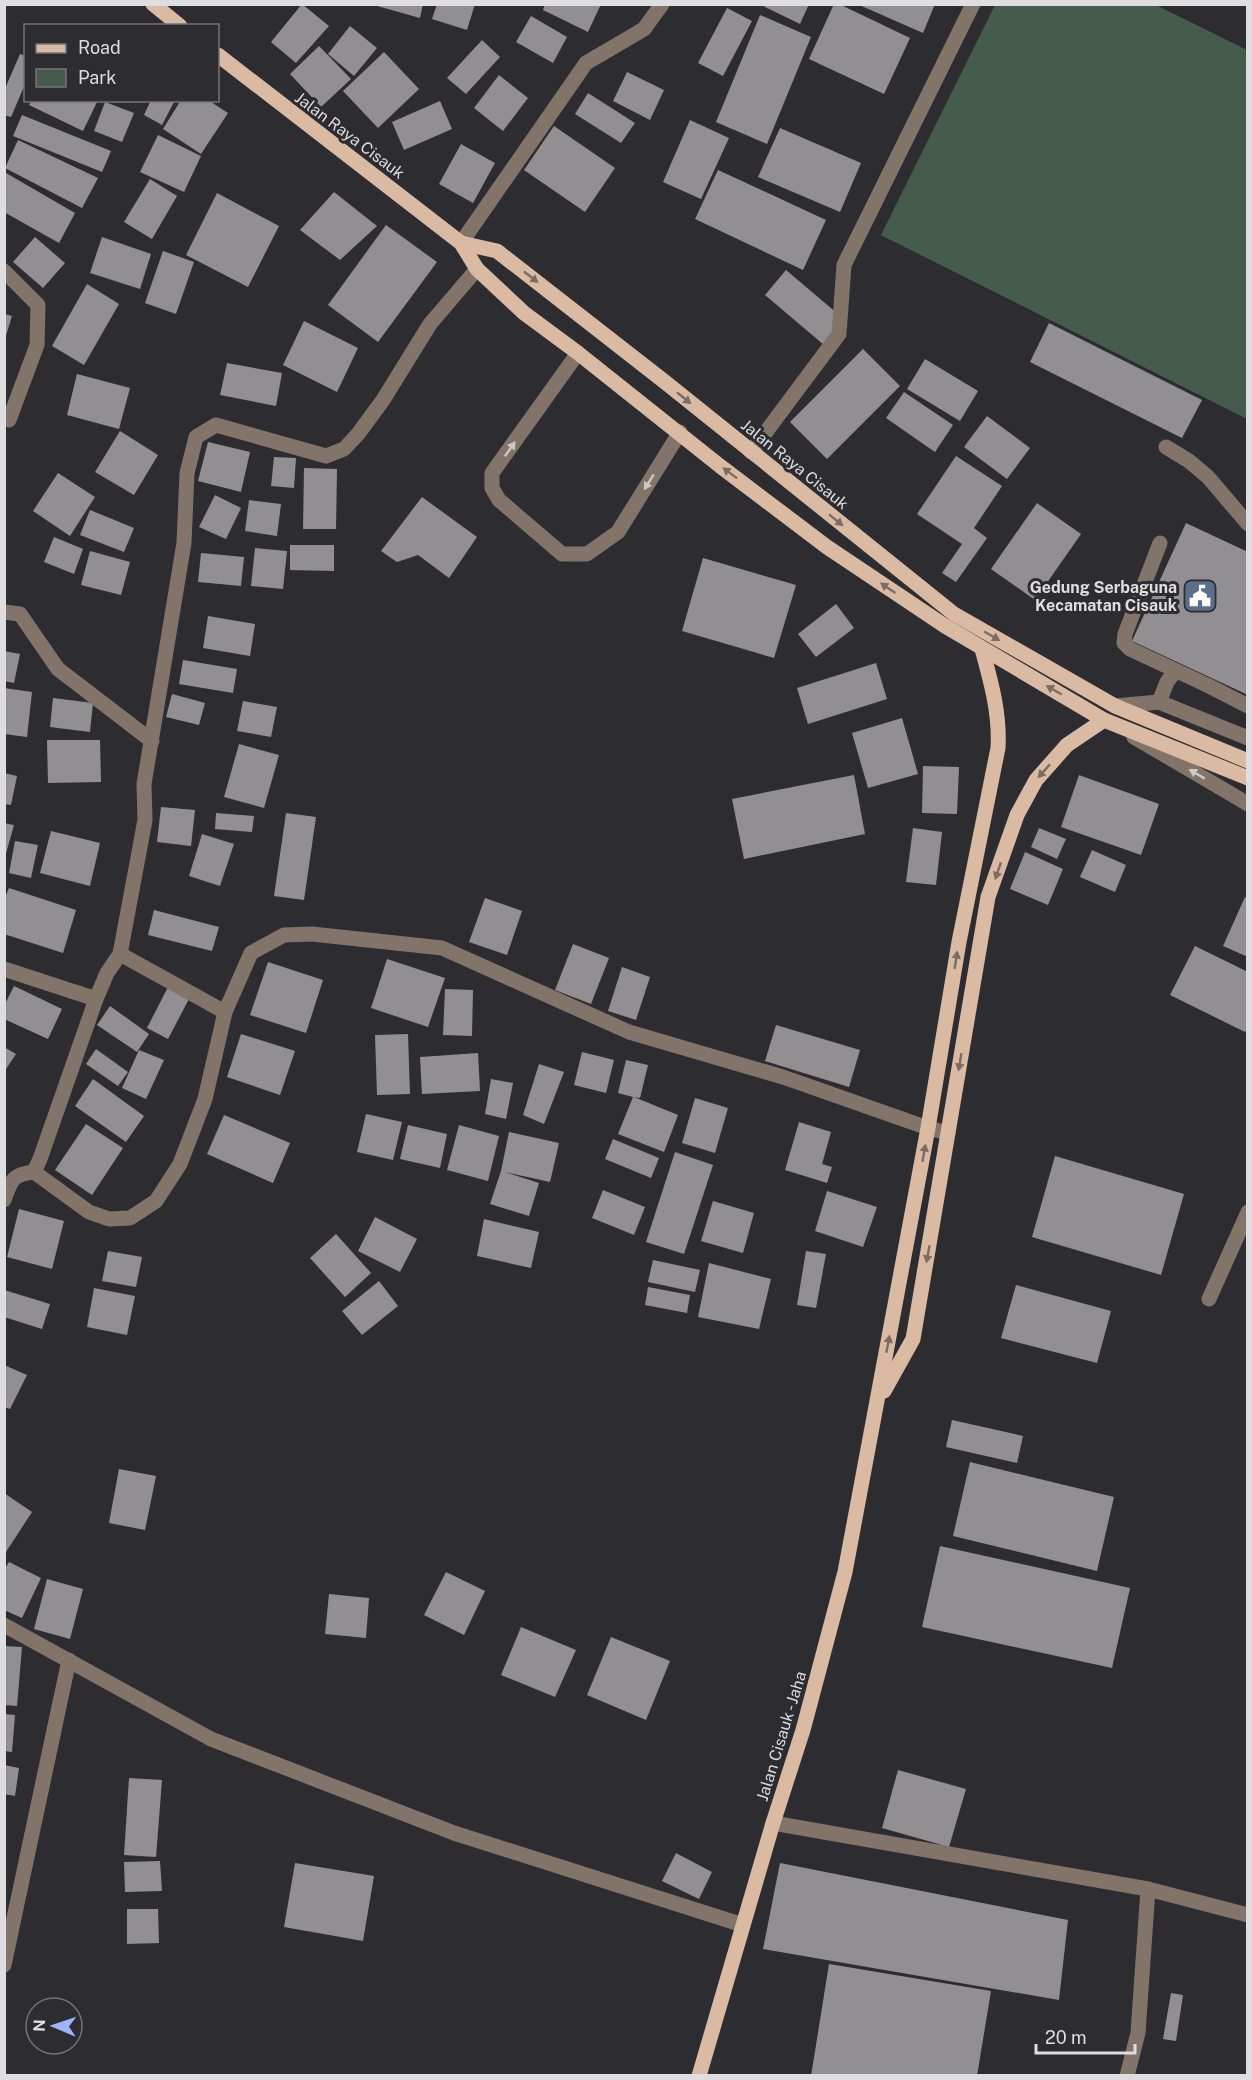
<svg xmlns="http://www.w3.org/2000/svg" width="1252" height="2080" font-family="'Public Sans',sans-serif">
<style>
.green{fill:#455b4b}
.building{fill:#928f93}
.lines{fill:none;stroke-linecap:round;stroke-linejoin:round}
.minor{stroke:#837469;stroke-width:15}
.major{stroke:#dabaa3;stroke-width:15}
.oneway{fill:#7b6c64}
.oneway2{fill:#ccc9c9}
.labels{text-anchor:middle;stroke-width:6;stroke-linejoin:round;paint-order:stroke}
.street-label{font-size:16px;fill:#dedee1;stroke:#2d2d31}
.poi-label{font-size:16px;font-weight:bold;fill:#dedee1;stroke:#2d2d31;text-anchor:end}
</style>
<rect width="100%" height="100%" fill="#2d2d31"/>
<polygon class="green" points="995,5 1156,5 1247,50 1247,419 881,235"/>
<g class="building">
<polygon points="302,4 329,26 296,63 271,42"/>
<polygon points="370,4 423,4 420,18"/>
<polygon points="437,4 475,4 467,30 432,19"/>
<polygon points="545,4 601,4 588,32 543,10"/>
<polygon points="759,4 809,4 800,24"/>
<polygon points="834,4 839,4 910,38 884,94 809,59"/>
<polygon points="857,4 935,4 923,33"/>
<polygon points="727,8 752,21 723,76 698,63"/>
<polygon points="760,15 811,37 767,144 716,122"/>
<polygon points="531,16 567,37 553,63 516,42"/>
<polygon points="350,26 377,48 354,76 328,54"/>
<polygon points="482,40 500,57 466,94 447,78"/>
<polygon points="319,46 351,79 321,107 290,74"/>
<polygon points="384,52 419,89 378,128 343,91"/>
<polygon points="20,54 26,56 26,82 11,117 4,115 4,91"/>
<polygon points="627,72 664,90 650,120 613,101"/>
<polygon points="499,75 528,98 503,131 474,108"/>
<polygon points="588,93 635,123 621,143 575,114"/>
<polygon points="32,100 98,100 83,131 29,105"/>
<polygon points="151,100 175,100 162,125 144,115"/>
<polygon points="181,100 208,100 228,113 201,154 163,129"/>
<polygon points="440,101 452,129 404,150 392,122"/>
<polygon points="105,102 134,113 122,142 94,131"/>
<polygon points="22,115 111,151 102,172 13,136"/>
<polygon points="690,120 729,138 701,199 663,182"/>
<polygon points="554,126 615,168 585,212 524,170"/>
<polygon points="780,128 861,163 840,212 758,177"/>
<polygon points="158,135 201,156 184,192 140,172"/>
<polygon points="18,140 98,178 82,208 5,168"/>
<polygon points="461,144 495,163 473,203 439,184"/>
<polygon points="718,170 826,220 803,270 695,219"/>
<polygon points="6,173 75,213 59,243 4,212"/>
<polygon points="150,179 177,196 152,239 124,222"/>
<polygon points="334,192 377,226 340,260 300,230"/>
<polygon points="217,193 279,226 248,287 186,255"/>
<polygon points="386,225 437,262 378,342 328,305"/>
<polygon points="35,237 65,263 43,288 13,262"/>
<polygon points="102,237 151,254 140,289 90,273"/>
<polygon points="163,251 194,262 176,314 145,303"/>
<polygon points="786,270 845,320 824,345 765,295"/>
<polygon points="87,284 119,304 84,365 52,346"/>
<polygon points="5,314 12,316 5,339"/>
<polygon points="304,321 358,348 337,392 283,365"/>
<polygon points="1049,323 1202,400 1182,438 1030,362"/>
<polygon points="863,349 900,386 827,459 790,422"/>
<polygon points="925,359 978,391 960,421 907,389"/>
<polygon points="227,363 282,373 276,406 220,395"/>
<polygon points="77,374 130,388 119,429 67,415"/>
<polygon points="904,392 953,425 935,452 886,418"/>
<polygon points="987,416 1030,448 1007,479 964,447"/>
<polygon points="120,431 158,455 134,495 95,472"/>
<polygon points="208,442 250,452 241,492 198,481"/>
<polygon points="956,456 1002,486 974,528 987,538 956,582 942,573 962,544 917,514"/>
<polygon points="274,457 296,458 294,488 271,486"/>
<polygon points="304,468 337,469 336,529 303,529"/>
<polygon points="58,473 95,497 70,536 33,511"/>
<polygon points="215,495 241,508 226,539 199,527"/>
<polygon points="422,497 477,537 449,578 418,555 397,562 381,551"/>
<polygon points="249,500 281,504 277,536 245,531"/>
<polygon points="1037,503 1081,534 1035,600 991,569"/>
<polygon points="90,510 134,528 124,552 80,535"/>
<polygon points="1186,523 1248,552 1248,695 1132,641"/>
<polygon points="54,537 83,549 74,574 44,562"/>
<polygon points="290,545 334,545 334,571 290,570"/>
<polygon points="255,548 287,551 283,589 251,586"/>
<polygon points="90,551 130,562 121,595 81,585"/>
<polygon points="201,553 244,557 241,586 198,582"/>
<polygon points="703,558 796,585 774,658 682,631"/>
<polygon points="836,604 854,628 816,657 798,634"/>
<polygon points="208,616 255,624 250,656 203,648"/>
<polygon points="4,651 20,654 14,683 4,681"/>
<polygon points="183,660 237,669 233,693 179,684"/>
<polygon points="876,663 887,699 808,724 797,688"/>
<polygon points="4,688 32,692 27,737 4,734"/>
<polygon points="172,694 205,703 199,725 166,717"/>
<polygon points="53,698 93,703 90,732 50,727"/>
<polygon points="243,701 277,707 271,737 237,731"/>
<polygon points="902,718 918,774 868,788 852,733"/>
<polygon points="47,740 100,740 101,782 48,783"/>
<polygon points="239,744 279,755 264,808 224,797"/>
<polygon points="923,766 959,767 957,814 922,813"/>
<polygon points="4,773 17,776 11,805 4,804"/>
<polygon points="854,775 865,834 744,859 732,799"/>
<polygon points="1079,775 1159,804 1141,855 1061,827"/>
<polygon points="161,807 195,810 191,846 157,842"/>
<polygon points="216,813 254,816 252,832 215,829"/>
<polygon points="286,813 316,817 304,900 274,896"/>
<polygon points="4,823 14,825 5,857 4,857"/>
<polygon points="913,828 942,832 936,885 906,882"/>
<polygon points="1039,828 1066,839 1057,859 1031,847"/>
<polygon points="51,831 100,843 90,886 40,873"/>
<polygon points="202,834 234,844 220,886 189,876"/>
<polygon points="15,841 38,845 31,878 9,873"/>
<polygon points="1092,850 1126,865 1115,892 1080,877"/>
<polygon points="1025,852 1063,869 1048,905 1010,889"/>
<polygon points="9,888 76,910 63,953 4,934 4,900"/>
<polygon points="1245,897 1248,899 1248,957 1223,946"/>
<polygon points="485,898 522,911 507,955 469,942"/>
<polygon points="154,910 219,927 212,951 148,935"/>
<polygon points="573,944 609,958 591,1004 555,990"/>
<polygon points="1195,946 1248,972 1248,1028 1245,1032 1170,995"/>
<polygon points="387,959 445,978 428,1027 371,1008"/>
<polygon points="268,962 323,980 306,1033 250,1015"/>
<polygon points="622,967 650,977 636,1020 608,1011"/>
<polygon points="169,985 190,997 168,1039 147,1028"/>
<polygon points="14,986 62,1009 48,1039 4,1019 4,1006"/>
<polygon points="445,989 473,990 472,1036 443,1035"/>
<polygon points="110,1006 149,1034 137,1052 97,1025"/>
<polygon points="776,1025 860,1050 849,1087 765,1061"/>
<polygon points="241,1034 295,1051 280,1095 227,1077"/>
<polygon points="408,1034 410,1094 377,1095 375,1035"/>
<polygon points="4,1047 16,1054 4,1072"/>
<polygon points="96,1049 128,1072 118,1086 86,1064"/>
<polygon points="139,1050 164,1060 146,1099 122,1088"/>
<polygon points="582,1052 614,1060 606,1093 574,1085"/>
<polygon points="478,1053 480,1091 422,1094 420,1057"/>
<polygon points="626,1060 648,1065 640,1098 634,1097 678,1115 664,1152 618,1134 633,1097 618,1093"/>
<polygon points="539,1064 564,1072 544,1124 523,1115"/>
<polygon points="93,1079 144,1116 126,1142 75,1106"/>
<polygon points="491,1079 513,1083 506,1119 485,1114"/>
<polygon points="695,1098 728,1108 715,1153 682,1143"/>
<polygon points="366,1114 402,1122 393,1160 357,1152"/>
<polygon points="224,1115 290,1143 273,1183 207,1154"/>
<polygon points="799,1122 831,1132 822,1164 832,1167 827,1183 785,1170"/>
<polygon points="86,1124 123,1148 92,1195 55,1170"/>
<polygon points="408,1125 447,1134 440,1168 400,1159"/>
<polygon points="459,1125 499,1136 488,1181 447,1170"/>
<polygon points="509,1132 559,1143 550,1182 505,1172 539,1183 529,1216 490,1204 501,1171"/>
<polygon points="613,1139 659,1158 651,1178 605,1159"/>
<polygon points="675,1152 713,1165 684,1254 646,1242"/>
<polygon points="1055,1156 1184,1194 1161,1275 1032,1237"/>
<polygon points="603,1190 645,1207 634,1235 592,1218"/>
<polygon points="827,1191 877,1207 863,1247 815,1231"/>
<polygon points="713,1201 754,1213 743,1253 701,1241"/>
<polygon points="19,1209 64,1221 52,1269 7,1257"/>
<polygon points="375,1217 417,1239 400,1272 358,1251"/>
<polygon points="484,1219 539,1232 531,1268 477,1256"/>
<polygon points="336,1234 371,1273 345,1297 310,1258"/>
<polygon points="108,1251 142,1257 136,1287 102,1281"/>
<polygon points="806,1251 826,1254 816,1308 797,1305"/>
<polygon points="653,1260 700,1270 695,1292 648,1282"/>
<polygon points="709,1263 771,1279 759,1329 698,1317"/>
<polygon points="379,1281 398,1306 362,1335 342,1311"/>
<polygon points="1016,1285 1111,1311 1097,1363 1001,1338"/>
<polygon points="648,1287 690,1295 687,1313 645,1305"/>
<polygon points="94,1288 135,1296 127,1335 87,1327"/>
<polygon points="4,1290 50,1304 42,1329 4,1317"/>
<polygon points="4,1365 27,1375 10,1409 4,1407"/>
<polygon points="952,1420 1023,1436 1017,1463 946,1447"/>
<polygon points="970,1462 1114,1497 1097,1571 953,1536"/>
<polygon points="119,1469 156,1476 145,1530 109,1523"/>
<polygon points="4,1493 32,1512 4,1555"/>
<polygon points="940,1546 1130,1588 1112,1668 922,1627"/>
<polygon points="9,1562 41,1578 22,1618 4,1610 4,1570"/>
<polygon points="446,1572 485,1591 464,1635 424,1615"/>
<polygon points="47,1579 83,1589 70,1639 34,1629"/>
<polygon points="329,1594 369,1598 366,1638 325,1634"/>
<polygon points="521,1627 576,1650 555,1697 501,1675"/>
<polygon points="611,1637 670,1661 646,1720 587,1695"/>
<polygon points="4,1646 22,1647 17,1706 4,1705"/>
<polygon points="4,1714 15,1715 12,1752 4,1751"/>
<polygon points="4,1765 19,1768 15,1796 4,1794"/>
<polygon points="898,1770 966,1789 949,1847 882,1828"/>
<polygon points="129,1778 162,1780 156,1857 124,1855"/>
<polygon points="676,1853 712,1872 699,1899 662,1881"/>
<polygon points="160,1861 162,1891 125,1892 124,1862"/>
<polygon points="295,1863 374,1876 363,1941 284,1927"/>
<polygon points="780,1863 1068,1920 1059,2000 763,1949"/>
<polygon points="127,1909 158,1909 159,1943 127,1944"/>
<polygon points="829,1964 991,1991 977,2076 811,2076"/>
<polygon points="1171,1993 1183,1995 1176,2041 1163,2039"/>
</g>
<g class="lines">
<g class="minor">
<polyline points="461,243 586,63 644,29 662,4"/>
<polyline points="4,271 38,305 37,345 9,420"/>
<polyline points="578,353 492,473 492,488 499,500 562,554 587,554 618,532 680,432"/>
<polyline points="1166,447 1189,461 1208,477 1248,524"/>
<polyline points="751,452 839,334 844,265 973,4"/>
<polyline points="1160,543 1125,634 1124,643 1130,649 1209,686 1248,706"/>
<polyline points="4,612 20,614 58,669 152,741"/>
<polyline points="1159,702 1167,682 1175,671"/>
<polyline points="1115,706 1159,702 1248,738"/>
<polyline points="1134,737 1248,804"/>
<polyline points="120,954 225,1012"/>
<polyline points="4,969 96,999"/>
<polyline points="34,1172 40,1159 96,999 107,973 120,954 145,820 144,784 184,543 187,473 196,437 216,425 326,456 344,449 358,434 383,400 430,324 477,269"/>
<path d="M4 1200C11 1181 12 1174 34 1172L89 1212 109 1219 130 1218 156 1201 180 1164 205 1099 225 1012 251 953 284 935 312 934 442 948 629 1032 783 1077 928 1128 948 1133"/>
<polyline points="1209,1299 1248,1212"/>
<polyline points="4,1625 211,1739 454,1833 743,1925"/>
<polyline points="773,1823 1148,1889 1248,1915"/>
<polyline points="4,1965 69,1660"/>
<polyline points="1127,2076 1138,2033 1148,1889"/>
</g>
<g class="major">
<polyline points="153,4 180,26"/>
<polyline points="218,55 461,243 477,269 524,313 578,353 720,466 827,547 945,626 1104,720 1248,778"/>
<polyline points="461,243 497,251 665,382 954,614 1115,706 1248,761"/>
<polyline points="884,1391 913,1339 988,897 1017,815 1036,780 1067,745 1104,720"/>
<path d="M699 2076 773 1823 803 1730 845 1572 928 1128 959 942 998 748C1000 713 991 682 982 649"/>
</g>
</g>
<defs><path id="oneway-solid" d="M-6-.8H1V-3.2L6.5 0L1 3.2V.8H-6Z" transform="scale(1.5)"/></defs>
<g class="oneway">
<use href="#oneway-solid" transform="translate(531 277) rotate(38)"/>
<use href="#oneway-solid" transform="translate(684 398) rotate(39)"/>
<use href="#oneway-solid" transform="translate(730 473) rotate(-143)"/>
<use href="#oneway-solid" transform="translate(836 520) rotate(39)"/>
<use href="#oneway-solid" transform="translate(888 588) rotate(-146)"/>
<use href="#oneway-solid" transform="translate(992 636) rotate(30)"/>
<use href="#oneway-solid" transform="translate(1054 690) rotate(-150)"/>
<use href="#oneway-solid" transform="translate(1044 771) rotate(132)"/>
<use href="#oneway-solid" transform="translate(998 871) rotate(109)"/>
<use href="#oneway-solid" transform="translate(956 960) rotate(-81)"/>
<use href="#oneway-solid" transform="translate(960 1062) rotate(99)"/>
<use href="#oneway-solid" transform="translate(924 1153) rotate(-80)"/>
<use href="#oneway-solid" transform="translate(928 1254) rotate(100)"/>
<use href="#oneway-solid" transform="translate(888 1344) rotate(-79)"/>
</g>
<g class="oneway2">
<use href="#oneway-solid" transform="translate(510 449) rotate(-55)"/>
<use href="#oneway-solid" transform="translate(649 482) rotate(122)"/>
<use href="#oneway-solid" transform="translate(1197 774) rotate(-149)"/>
</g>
<defs>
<symbol id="civic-square" viewBox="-11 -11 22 22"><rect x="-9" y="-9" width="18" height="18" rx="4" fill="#5c6f8a" stroke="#2d2d31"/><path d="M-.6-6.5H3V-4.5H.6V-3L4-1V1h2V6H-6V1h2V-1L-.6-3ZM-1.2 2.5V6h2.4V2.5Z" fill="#fff"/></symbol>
</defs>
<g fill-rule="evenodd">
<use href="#civic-square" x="1181" y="577" width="38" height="38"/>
</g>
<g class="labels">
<g class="street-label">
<text transform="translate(350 135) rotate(37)" y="6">Jalan Raya Cisauk</text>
<text transform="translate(795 464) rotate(39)" y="6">Jalan Raya Cisauk</text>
<text transform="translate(781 1736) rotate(-73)" y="6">Jalan Cisauk - Jaha</text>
</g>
<g class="poi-label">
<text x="1177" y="593">Gedung Serbaguna<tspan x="1177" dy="18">Kecamatan Cisauk</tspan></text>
</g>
</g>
<rect width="1252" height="2080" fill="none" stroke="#dedee1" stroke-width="12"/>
<rect x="24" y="24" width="195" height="78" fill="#2d2d31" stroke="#747477" stroke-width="1.5"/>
<rect x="36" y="44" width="30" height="9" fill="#dabaa3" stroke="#747477" stroke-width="1.5"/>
<text x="78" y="54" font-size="18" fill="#dedee1">Road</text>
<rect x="36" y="69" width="30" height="18" fill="#455b4b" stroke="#747477" stroke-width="1.5"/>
<text x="78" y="84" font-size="18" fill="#dedee1">Park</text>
<g transform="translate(54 2026) rotate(272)"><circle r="28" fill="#2d2d31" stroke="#747477" stroke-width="1.5"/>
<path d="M0-4.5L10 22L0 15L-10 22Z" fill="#9eb4fd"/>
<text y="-9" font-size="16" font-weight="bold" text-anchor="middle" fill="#dedee1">N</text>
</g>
<path d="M1036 2044v9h99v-9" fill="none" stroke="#dedee1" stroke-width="3"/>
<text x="1045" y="2044" font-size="18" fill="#dedee1" stroke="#2d2d31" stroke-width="4.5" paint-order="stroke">20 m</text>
</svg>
